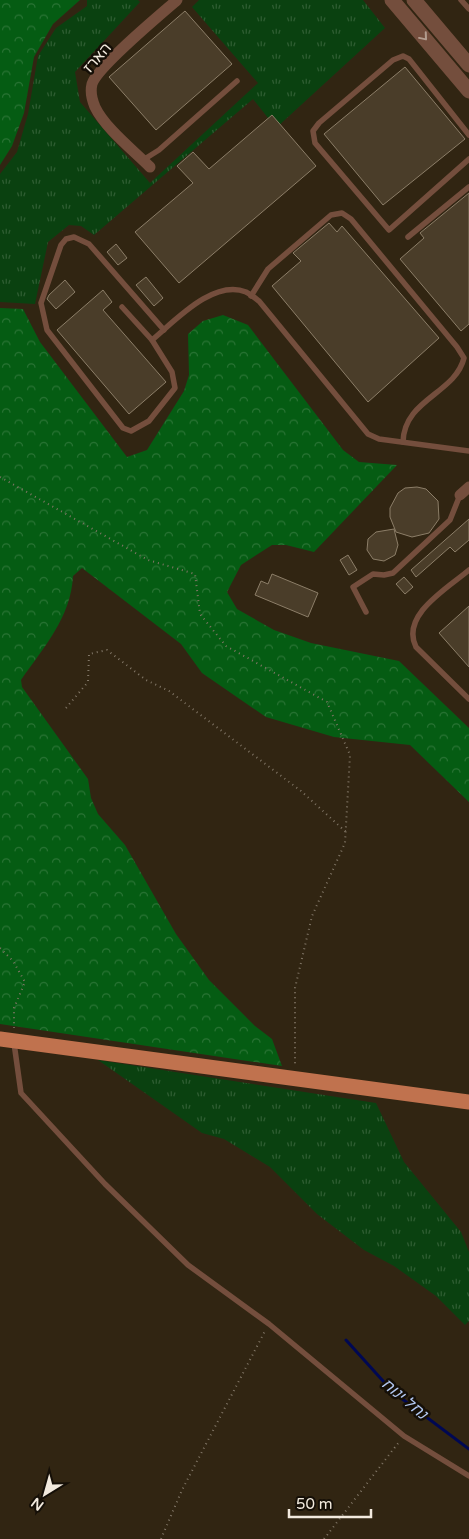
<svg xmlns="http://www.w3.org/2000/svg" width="469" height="1539" font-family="'Varela Round','Noto Sans Hebrew',sans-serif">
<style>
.grass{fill:url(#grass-tufts)}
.forest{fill:url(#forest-crowns)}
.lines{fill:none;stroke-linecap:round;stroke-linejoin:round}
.stream{stroke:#000853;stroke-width:3}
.building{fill:#4a3d29;stroke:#8c7e68}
.path{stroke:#827767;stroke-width:2;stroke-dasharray:1 4;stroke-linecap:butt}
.service{stroke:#744e3d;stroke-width:5.5}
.minor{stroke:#744e3d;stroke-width:11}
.tertiary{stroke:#744e3d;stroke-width:15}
.primary{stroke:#c0724e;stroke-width:15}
.oneway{stroke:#b39c8e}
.labels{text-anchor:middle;stroke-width:5;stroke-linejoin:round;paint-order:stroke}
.street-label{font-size:15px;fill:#f2eade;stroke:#150f07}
.water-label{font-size:16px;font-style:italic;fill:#b1c6f0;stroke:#150f07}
</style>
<defs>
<pattern id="grass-tufts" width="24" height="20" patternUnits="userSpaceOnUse" patternTransform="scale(1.25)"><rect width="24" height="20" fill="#0a4110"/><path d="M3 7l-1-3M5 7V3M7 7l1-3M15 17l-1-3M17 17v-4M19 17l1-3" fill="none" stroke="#2e5d32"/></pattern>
<pattern id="forest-crowns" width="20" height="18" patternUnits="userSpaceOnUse" patternTransform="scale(1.25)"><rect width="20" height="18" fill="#055c13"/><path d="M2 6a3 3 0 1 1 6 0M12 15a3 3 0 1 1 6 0" fill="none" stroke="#2a7435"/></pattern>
</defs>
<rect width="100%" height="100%" fill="#312512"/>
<g class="grass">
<polygon points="87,0 138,0 140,2 75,72 80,102 150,183 258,83 192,7 199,0 363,0 385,28 276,128 253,99 94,235 81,226 69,225 48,242 35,304 0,302 0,174 17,152 28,114 38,56 56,28 87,6"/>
<polygon points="98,1060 376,1103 404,1162 461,1232 469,1252 469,1321 465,1325 436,1296 394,1266 364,1250 317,1214 270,1167 224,1139 202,1133"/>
</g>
<g class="forest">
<polygon points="0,0 80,0 53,24 34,57 24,113 12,146 0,165"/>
<path d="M0 308 23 309 40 342 127 457 147 450 184 391 189 375 188 334 203 321 223 315 248 325 343 450 359 462 397 465 314 552 286 545H272L241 565 227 592 237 609 274 630 311 643 399 661 469 728V802L410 745 334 737 266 717 202 673 181 644 82 568 73 576C71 617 44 647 21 680L22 687 88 779 91 798 98 814 125 845 176 934 209 980 255 1026 272 1039 282 1066 0 1024Z"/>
</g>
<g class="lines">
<polyline class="stream" points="346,1340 393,1392 469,1449"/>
</g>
<g class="building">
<polygon points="185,11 232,64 156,130 109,77"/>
<polygon points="405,67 465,139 383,205 324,134"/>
<polygon points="272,115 316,166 179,283 135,232 193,183 177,166 193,152 209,169"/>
<polygon points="469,193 469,324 461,331 400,259 424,238 420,233"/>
<polygon points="329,223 337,232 342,226 439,338 368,402 272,286 301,261 293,253"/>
<polygon points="116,244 127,258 118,265 107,252"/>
<polygon points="146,277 163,298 154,306 136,285"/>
<polygon points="65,280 75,292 56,309 47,299 49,295"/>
<polygon points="103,290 112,302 103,310 166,382 129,414 57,330"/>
<polygon points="417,487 426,489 438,501 439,519 429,533 412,537 396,532 390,517 390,508 398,493 405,488"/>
<polygon points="469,519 469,540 455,552 450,547 416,577 411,570"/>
<polygon points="394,529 398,545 395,555 384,561 373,559 367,550 368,539 376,532"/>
<polygon points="348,555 357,570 349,575 340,560"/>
<polygon points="272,574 318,593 308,617 255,595 261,581 268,584"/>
<polygon points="404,577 413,587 405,594 396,584"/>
<polygon points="469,606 469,667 439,633"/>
</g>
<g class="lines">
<g class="path">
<polyline points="0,477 148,560 195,574 200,614 226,646 327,702 350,755 345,843 312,916 295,988 295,1065"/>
<polyline points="66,708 88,682 89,654 107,650 146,680 169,691 301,791 346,832"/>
<polyline points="0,948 13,961 25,982 14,1008 14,1028"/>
<polyline points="161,1539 182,1490 265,1331"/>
<polyline points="324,1539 399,1442"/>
</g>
<g class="service">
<polyline points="461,0 469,9"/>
<polyline points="469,135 409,59 403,56 393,60 319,123 313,131 315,143 389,230 469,159"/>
<polyline points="143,160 159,150 237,81"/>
<polyline points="408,237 469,187"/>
<path d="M251 296 268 269 331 215 342 213 351 219 457 347 464 358C455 394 404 399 403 442"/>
<path d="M122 307 152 340C175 321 213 279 246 292 250 294 255 298 259 301L368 434 379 439 469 451"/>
<polyline points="152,340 172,372 175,388 149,421 131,431 123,428 47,330 41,303 61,245 66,239 74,237 89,244 164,330"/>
<path d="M469 570C448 588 400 615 416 647L469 699"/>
<polyline points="366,612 353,587 373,574 384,575 393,573 450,520 460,495"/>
<polyline points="14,1043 21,1093 105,1184 188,1265 269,1324 404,1436 469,1476"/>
</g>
<g class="minor">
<path d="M150 167C133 150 105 128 95 107 92 100 90 92 92 84 97 67 161 14 177 0"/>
<polyline points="460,495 469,487"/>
</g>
<g class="tertiary">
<polyline points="392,0 469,91"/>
<polyline points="414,0 469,65"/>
</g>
<polyline class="primary" points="0,1039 469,1102"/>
</g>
<defs><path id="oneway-chevron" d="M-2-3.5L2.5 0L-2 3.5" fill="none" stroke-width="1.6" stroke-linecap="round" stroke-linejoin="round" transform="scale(1.25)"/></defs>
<use class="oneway" href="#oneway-chevron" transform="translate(424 37) rotate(50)"/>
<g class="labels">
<g class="street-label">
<text transform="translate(97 58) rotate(-49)" y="5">הארז</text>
</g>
<g class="water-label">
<text transform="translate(405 1398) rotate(40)" y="6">נחל ינוח</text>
</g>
</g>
<g transform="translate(45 1494) rotate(217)" stroke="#150f07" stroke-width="4" paint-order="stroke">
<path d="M0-4L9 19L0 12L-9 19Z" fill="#f2eade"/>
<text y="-8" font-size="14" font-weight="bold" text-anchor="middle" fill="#f2eade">N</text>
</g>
<path d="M289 1509v8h82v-8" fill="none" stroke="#f2eade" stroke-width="2.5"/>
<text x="296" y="1509" font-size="15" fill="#f2eade" stroke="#150f07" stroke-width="4" paint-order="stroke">50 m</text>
</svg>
